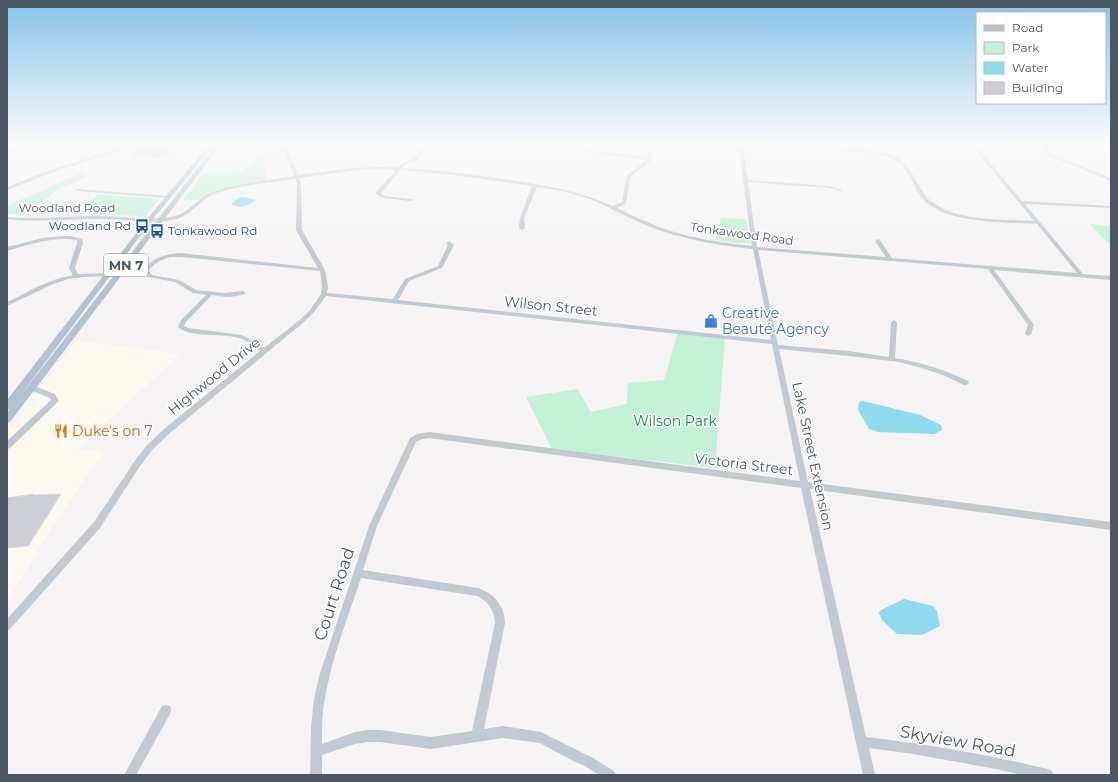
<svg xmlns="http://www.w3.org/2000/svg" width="1118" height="782" font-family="Montserrat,sans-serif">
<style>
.commercial{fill:#fdf9ef}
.green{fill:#c3f1d5}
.water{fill:#90daee}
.building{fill:#cdcfd5;stroke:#d7d9de}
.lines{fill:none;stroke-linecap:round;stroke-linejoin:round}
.minor{fill:#c1cad2;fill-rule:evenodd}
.major{fill:#b3c2d1;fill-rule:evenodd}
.labels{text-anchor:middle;stroke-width:3;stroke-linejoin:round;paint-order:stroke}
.far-street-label{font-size:12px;fill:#4a5661;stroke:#fff}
.far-transit-label{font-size:12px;fill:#164399;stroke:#fff;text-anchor:end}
.shield{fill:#fff;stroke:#808990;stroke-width:1}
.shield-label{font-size:13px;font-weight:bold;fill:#4a5661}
.street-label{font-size:14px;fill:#4a5661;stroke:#fff}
.shop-label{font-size:14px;fill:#366cbe;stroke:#fff;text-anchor:start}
.park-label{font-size:14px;fill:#17864f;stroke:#fff}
.food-label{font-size:14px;fill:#c56008;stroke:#fff;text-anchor:start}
.near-street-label{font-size:17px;fill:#4a5661;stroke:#fff}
</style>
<rect width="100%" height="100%" fill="#f5f3f3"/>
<polygon class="commercial" points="76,340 181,354 78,449 104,452 54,524 7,602 7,434"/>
<g class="green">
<polygon points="250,142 281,142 284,152 268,155 263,157 267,180 222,189 211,192 196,200 183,200 203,173 243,171 272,146 264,142"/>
<polygon points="1078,142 1111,142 1111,155"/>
<polygon points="83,172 88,176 57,190 24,216 7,213 7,206"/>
<polygon points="97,194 159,199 146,215 143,216 81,214"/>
<polygon points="721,218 746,219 750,243 737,243 716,240"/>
<polygon points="1090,224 1111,226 1111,246"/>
<polygon points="678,332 725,337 715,468 552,449 526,397 577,389 591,412 627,404 628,383 664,380"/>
</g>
<g class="water">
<path d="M243 197 256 200C249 206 240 208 232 205V203L238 198Z"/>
<polygon points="863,401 920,415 941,425 942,430 934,434 878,432 869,429 858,410 859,402"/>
<polygon points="904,599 933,606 937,611 940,626 922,635 897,634 882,620 879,613 881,610"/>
</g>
<g class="building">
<polygon points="161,147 173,152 159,157 153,157 149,155 131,156 137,150"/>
<polygon points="34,494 33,495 61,494 28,546 7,548 7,498"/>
</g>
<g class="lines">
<g class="minor">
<polygon points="49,142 74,142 72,143 49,144 7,153 7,151"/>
<polygon points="127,142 131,142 113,153 54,172 7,190 7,187 50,170 111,151"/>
<path d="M281 142H285L298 175C331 170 364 166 398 167 404 161 417 160 418 151L408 142H412L421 150 422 154 417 162C411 162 406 163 402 168 434 169 465 174 497 178 537 184 576 189 613 206L622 202 627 175 642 164 646 160 587 152 574 149 565 142H569L576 147 587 150 647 157V151L637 142H641L651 151 652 159 645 166 631 176 626 203 617 208C633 216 650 224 668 230 695 239 724 243 752 246L738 142H742V143L875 151C901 156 906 161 918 184 922 190 925 197 931 201 956 222 1003 219 1034 221L969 142H973L1022 201 1111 206V208L1025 204 1083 274 1111 276V280L994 270 1034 325 1031 334 1028 336 1025 334 1028 325 988 269 758 250 778 345 849 351 889 357 891 322 894 320 897 322 895 358C921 362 945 370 968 381L969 383 966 385H964L943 375 922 368 899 362 849 356 779 349 808 482 1111 522V530L810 489 866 737C927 744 988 755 1048 769L1052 771 1054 775H1023L996 769 913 754 869 748 875 775H863L801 488 429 438 422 439 416 442 377 526 363 570 478 588C495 594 504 605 505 623L484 729 503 726 541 732 593 758 614 771 616 775H599L585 766 571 760 540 743 503 738 431 749 380 742H368L355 744 322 755V775H310L311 727 314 699 320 673 369 526 410 438 417 434 429 432 800 481 772 344 326 296 314 312 305 321 170 433 153 449 140 466 100 528 10 629 7 631V619L94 522 134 462 147 445 164 429 260 351C253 347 247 340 239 338 223 333 190 338 178 327L181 320 206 295 193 293 175 282 148 277 144 274V269C154 257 166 254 181 253L318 268 296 230 297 183 295 179C269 183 236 185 212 195 199 201 191 215 177 219 150 225 122 218 95 219 65 219 36 223 7 219V217C37 220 66 216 95 216 122 215 149 222 175 216 189 213 197 198 210 193 236 183 267 181 294 176ZM743 145 875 153C899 158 904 165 915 186 918 192 922 199 927 203 953 224 1005 222 1037 224L1077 273 892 258 880 240 878 239 875 241 886 257 757 247 748 182 829 188 841 191 843 190 829 186 748 180ZM376 169 396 170 376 192V194L383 198 410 201H412V199L384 196 381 193 400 170 453 175 532 186 520 218 519 228 522 230 525 228 524 218 537 187C555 189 573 193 590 199 611 208 630 219 651 227 684 240 718 245 753 249L771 340 398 300 409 281 442 268 454 245 449 241 446 243 448 245 438 266 405 279 393 299 327 293 328 287 325 270 302 230 301 183 299 178 349 171ZM171 257H181L320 271 322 287 321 294 310 310 301 319 264 348 242 335 188 328 184 326 186 322 212 295C222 297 237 298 246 293L243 291 224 293 196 290 179 280 152 275 150 273 149 270C155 263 162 259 171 257ZM361 578 477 596C489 602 494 610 495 623L472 731 431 737 380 730H368L355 732 322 744C322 728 322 713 325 698 332 657 348 617 361 578Z"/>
<polygon points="335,142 339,142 336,145 337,149 335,150 333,149 332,145"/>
<polygon points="1044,143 1046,143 1048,151 1051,154 1111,178 1111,181 1049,156 1044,151"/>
<polygon points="76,189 168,196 170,197 168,198 78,191 76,191"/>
<path d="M62 236H71L82 239 83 243 75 268 78 274 107 273 109 274V276L84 277 68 279 51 285 7 306V302C28 292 49 279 73 275L69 268 77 243V240C53 236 29 245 7 251V247L43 238Z"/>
<polygon points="30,386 34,386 55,394 59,401 10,448 7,449 7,441 51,400 50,398 30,390 29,388"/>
<polygon points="166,705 170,706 171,710 170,714 136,775 124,775 162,706"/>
</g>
<polygon class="major" points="218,142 223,142 10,422 7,423 7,413 10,409 7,410 7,400 148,218 204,150 208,150 208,152 152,220 17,400"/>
</g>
<linearGradient id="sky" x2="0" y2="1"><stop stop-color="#85c3ea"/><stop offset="0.57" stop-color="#fafafa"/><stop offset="1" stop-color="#fafafa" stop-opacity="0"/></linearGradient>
<rect width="1118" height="251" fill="url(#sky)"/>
<defs>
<symbol id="bus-bare" viewBox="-9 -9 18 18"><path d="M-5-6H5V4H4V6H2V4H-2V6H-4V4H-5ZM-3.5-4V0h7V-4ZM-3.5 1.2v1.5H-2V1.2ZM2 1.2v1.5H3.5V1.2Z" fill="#1a4fb4" stroke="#fff" stroke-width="2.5" paint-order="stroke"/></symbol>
<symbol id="shop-bare" viewBox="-9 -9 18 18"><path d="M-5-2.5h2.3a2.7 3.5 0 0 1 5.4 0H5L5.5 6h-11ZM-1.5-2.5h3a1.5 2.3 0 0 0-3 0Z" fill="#3f7fe0" stroke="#fff" stroke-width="2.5" paint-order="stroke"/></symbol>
<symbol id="restaurant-bare" viewBox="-9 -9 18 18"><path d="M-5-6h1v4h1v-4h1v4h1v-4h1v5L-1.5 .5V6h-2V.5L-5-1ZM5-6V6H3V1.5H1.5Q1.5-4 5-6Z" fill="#e8710a" stroke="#fff" stroke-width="2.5" paint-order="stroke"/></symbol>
</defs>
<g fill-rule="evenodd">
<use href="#bus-bare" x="132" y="216" width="20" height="20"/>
<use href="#bus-bare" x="147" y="221" width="20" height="20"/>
<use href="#shop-bare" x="701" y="311" width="20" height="20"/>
<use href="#restaurant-bare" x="51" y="421" width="20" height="20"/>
</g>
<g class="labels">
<g class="far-street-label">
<text x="67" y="212">Woodland Road</text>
<text transform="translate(742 234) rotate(8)" y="4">Tonkawood Road</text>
</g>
<g class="far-transit-label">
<text x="131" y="230">Woodland Rd</text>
<text x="168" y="235" text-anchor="start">Tonkawood Rd</text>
</g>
<rect class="shield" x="104" y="254" width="44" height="22" rx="3"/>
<g class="shield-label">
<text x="126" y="270">MN 7</text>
</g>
<g class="street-label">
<text transform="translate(551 306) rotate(6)" y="5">Wilson Street</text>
<text transform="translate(214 376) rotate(-39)" y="5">Highwood Drive</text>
<text transform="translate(813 456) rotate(78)" y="5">Lake Street Extension</text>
<text transform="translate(744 464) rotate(7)" y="5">Victoria Street</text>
</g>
<g class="shop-label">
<text x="722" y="318">Creative<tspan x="722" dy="16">Beauté Agency</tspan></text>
</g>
<g class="park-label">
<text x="675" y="426">Wilson Park</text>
</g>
<g class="food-label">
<text x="72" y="436">Duke's on 7</text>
</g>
<g class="near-street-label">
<text transform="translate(334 594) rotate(-72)" y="6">Court Road</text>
<text transform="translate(958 741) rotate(10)" y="6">Skyview Road</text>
</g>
</g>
<rect width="1118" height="782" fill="none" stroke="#4a5661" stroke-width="16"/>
<rect x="976" y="12" width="130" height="92" fill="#ffffff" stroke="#b7bbc0"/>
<rect x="984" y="25" width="20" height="6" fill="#b3c2d1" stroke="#b7bbc0"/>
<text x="1012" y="32" font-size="12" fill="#4a5661">Road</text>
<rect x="984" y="42" width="20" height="12" fill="#c3f1d5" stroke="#b7bbc0"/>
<text x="1012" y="52" font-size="12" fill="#4a5661">Park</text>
<rect x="984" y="62" width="20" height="12" fill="#90daee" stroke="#b7bbc0"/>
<text x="1012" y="72" font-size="12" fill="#4a5661">Water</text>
<rect x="984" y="82" width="20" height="12" fill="#cdcfd5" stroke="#b7bbc0"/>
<text x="1012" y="92" font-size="12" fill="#4a5661">Building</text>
</svg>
